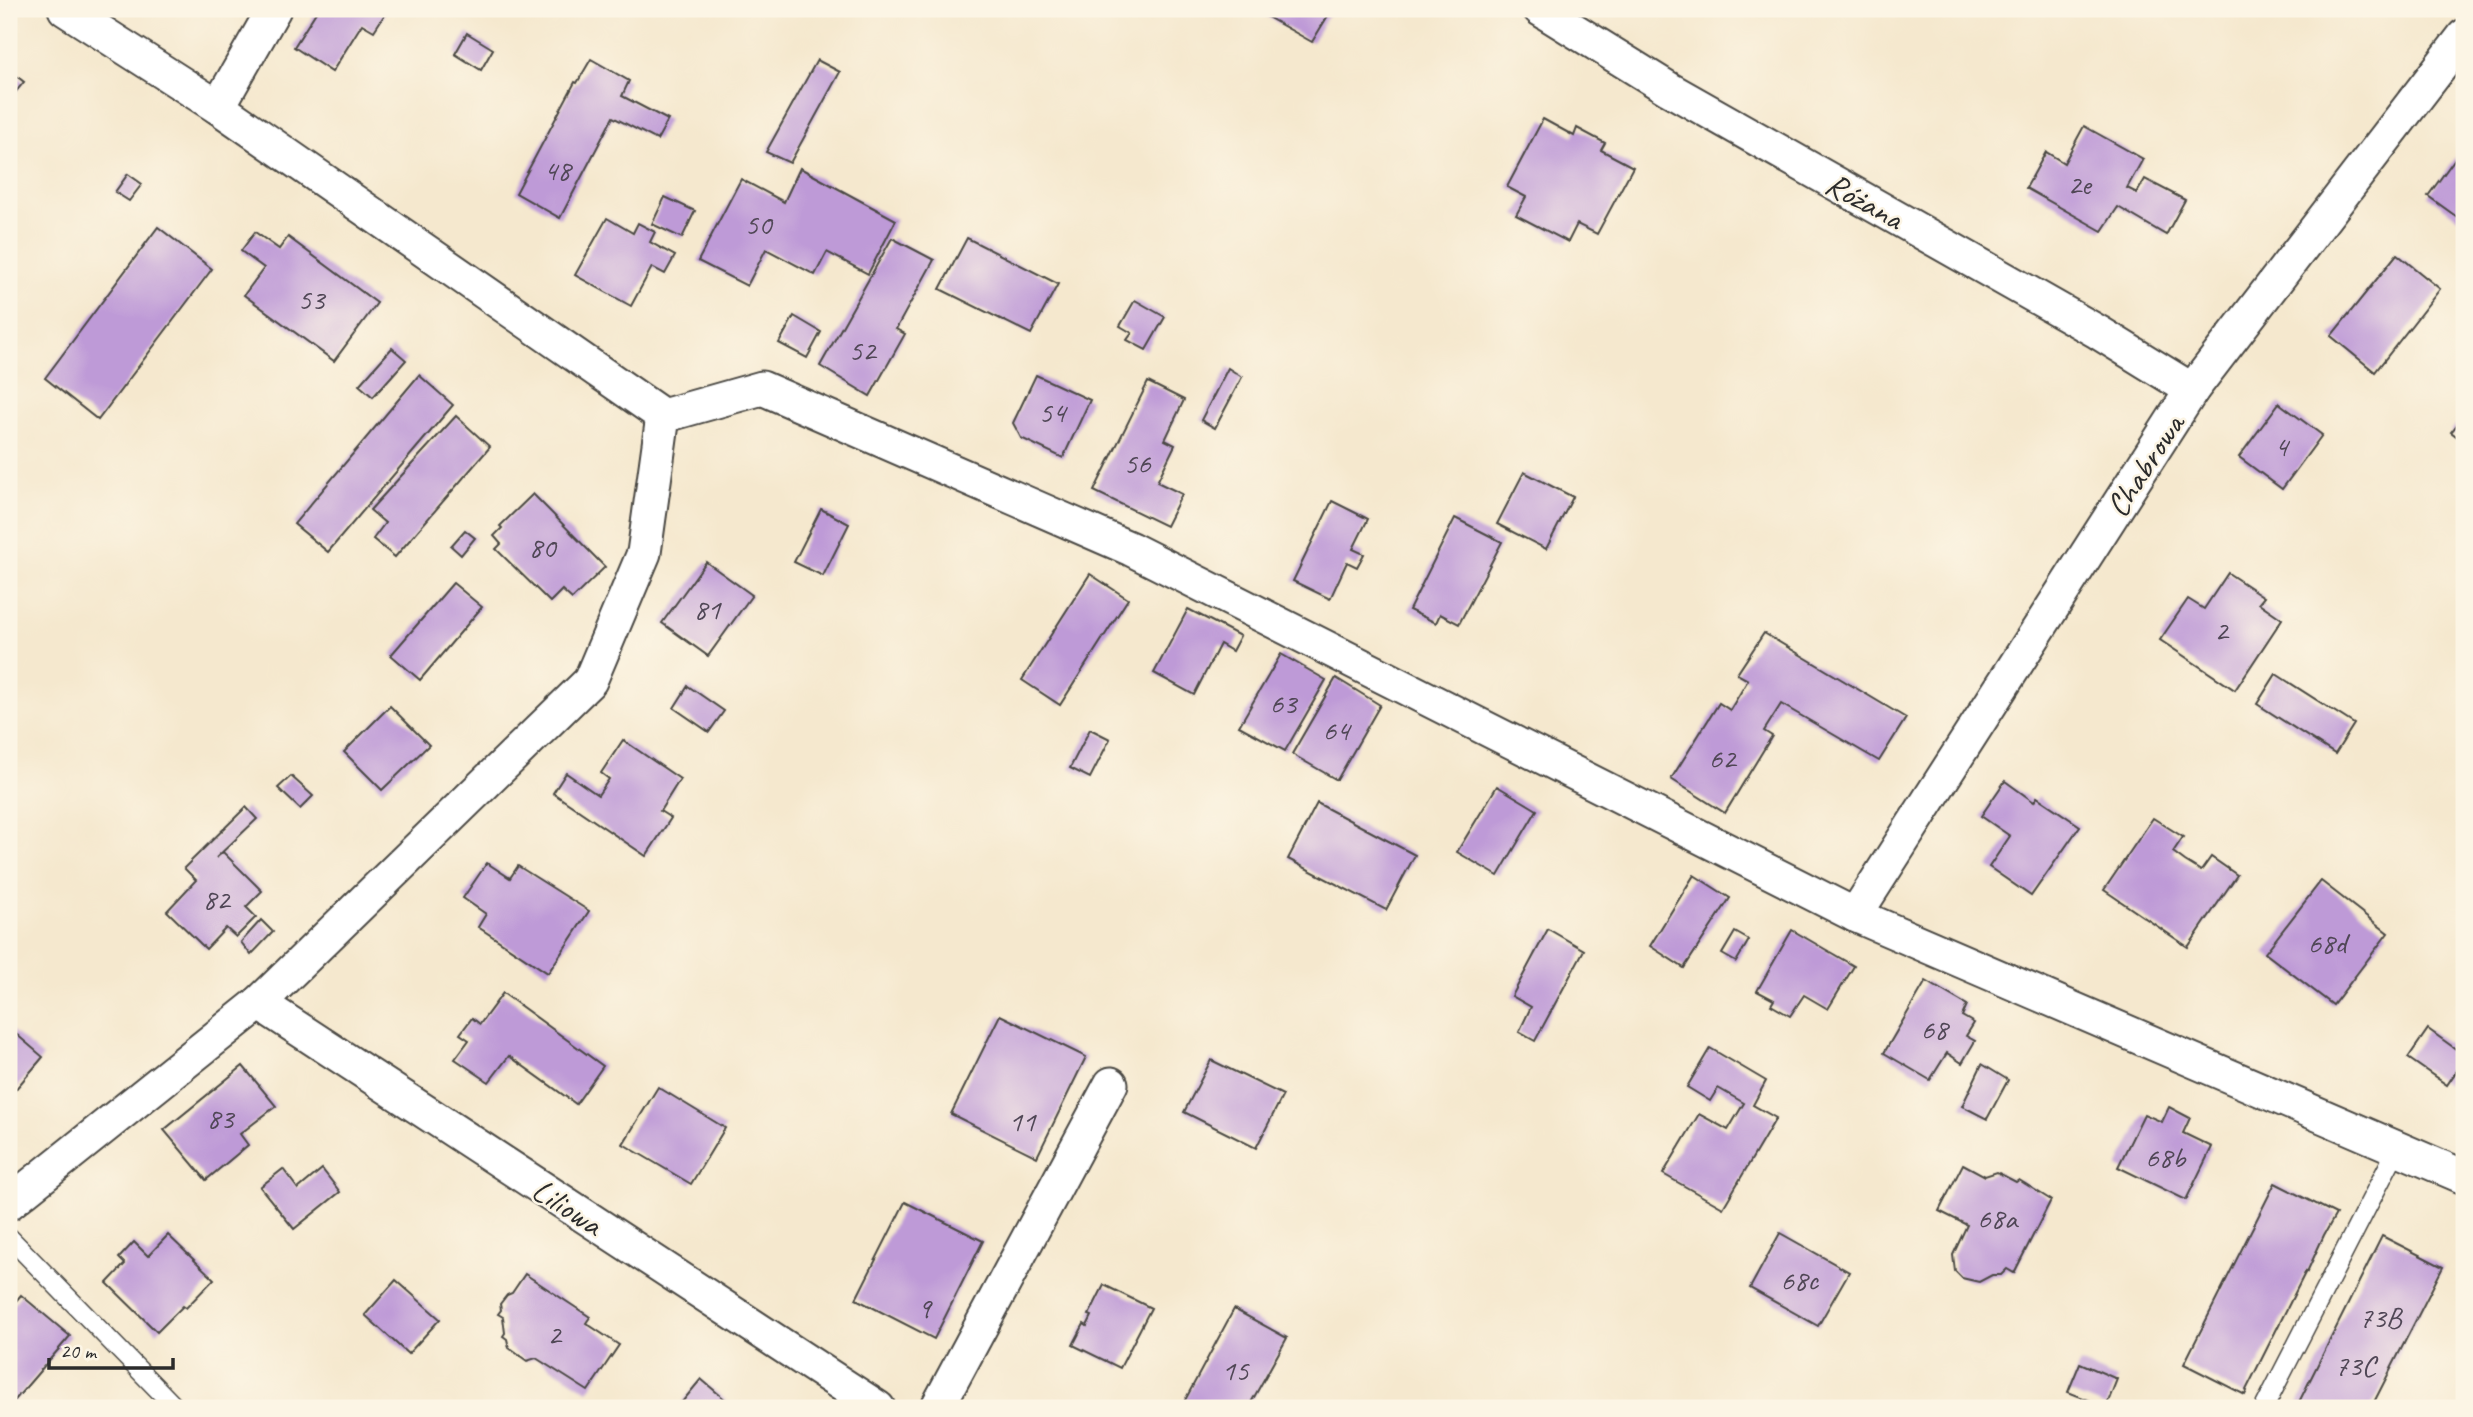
<svg xmlns="http://www.w3.org/2000/svg" width="2473" height="1417" font-family="Caveat,sans-serif">
<style>
.building{fill:#be9ad7}
.lines{fill:none;stroke-linecap:round;stroke-linejoin:round}
.service-casing{stroke:#494743;stroke-width:21}
.minor-casing{stroke:#494743;stroke-width:37}
.service{stroke:#fff;stroke-width:18}
.minor{stroke:#fff;stroke-width:33}
.labels{text-anchor:middle;stroke-width:5;stroke-linejoin:round;paint-order:stroke}
.number-label{font-size:30px;fill:#504756}
.street-label{font-size:33px;fill:#2b2b2b;stroke:#fcf5e5}
</style>
<rect width="100%" height="100%" fill="#fcf5e5"/>
<filter id="ink" filterUnits="userSpaceOnUse"><feTurbulence type="fractalNoise" baseFrequency=".0143" numOctaves="2"/><feDisplacementMap in="SourceGraphic" scale="14" xChannelSelector="R" yChannelSelector="G"/><feConvolveMatrix kernelMatrix="1 2 1 2 8 2 1 2 1" color-interpolation-filters="sRGB"/></filter>
<filter id="wash" filterUnits="userSpaceOnUse"><feTurbulence type="fractalNoise" baseFrequency=".00686" numOctaves="4" result="noise"/><feDisplacementMap in="SourceGraphic" scale="28" xChannelSelector="R" yChannelSelector="G"/><feGaussianBlur stdDeviation="1.57" result="paint"/><feColorMatrix in="noise" values="0 0 0 0 0 0 0 0 0 0 0 0 0 0 0 0 0 1.4 0 .05"/><feComposite in="paint" operator="in"/></filter>
<g filter="url(#wash)">
<rect width="100%" height="100%" fill="#f5e8ce"/>
<g id="blocks">
<g class="building">
<polygon points="318,9 376,9 385,14 374,31 362,24 332,72 294,47"/>
<polygon points="1259,9 1332,9 1312,42 1257,11"/>
<polygon points="467,33 493,49 481,70 455,54"/>
<polygon points="591,59 629,81 622,96 668,120 657,140 613,117 560,218 516,193 575,82 577,83"/>
<polygon points="817,60 840,72 790,163 766,152"/>
<polygon points="9,70 24,82 9,100"/>
<polygon points="1543,119 1574,136 1577,128 1605,143 1601,150 1633,167 1597,234 1577,224 1568,242 1516,215 1526,197 1507,187"/>
<polygon points="2084,126 2143,159 2127,188 2137,193 2145,179 2185,200 2166,235 2118,207 2102,231 2026,188 2046,152 2064,163"/>
<polygon points="2464,146 2464,222 2428,196"/>
<polygon points="800,168 896,220 868,274 827,252 815,275 766,249 747,286 698,261 741,179 784,202"/>
<polygon points="128,174 142,184 129,201 115,192"/>
<polygon points="665,197 695,211 682,238 652,224"/>
<polygon points="607,218 633,233 638,223 655,232 650,242 675,256 665,274 652,267 631,306 575,275"/>
<polygon points="158,227 212,269 98,420 45,378"/>
<polygon points="255,232 279,249 288,237 377,303 334,361 244,295 264,268 241,251"/>
<polygon points="892,238 934,260 896,329 905,334 870,396 820,366"/>
<polygon points="967,238 1058,284 1031,334 940,289"/>
<polygon points="2397,254 2440,289 2375,372 2331,336"/>
<polygon points="1135,300 1165,317 1146,350 1127,340 1132,333 1120,326"/>
<polygon points="794,316 821,332 807,358 779,343"/>
<polygon points="392,348 406,360 373,397 359,385"/>
<polygon points="1228,368 1242,377 1215,428 1201,420"/>
<polygon points="419,375 453,405 328,552 294,524"/>
<polygon points="1036,375 1090,400 1063,458 1021,438 1013,423"/>
<polygon points="1148,382 1184,400 1165,440 1175,445 1157,482 1182,494 1166,526 1094,491"/>
<polygon points="2279,403 2322,435 2282,489 2239,457"/>
<polygon points="456,416 490,447 395,557 373,539 385,523 370,510"/>
<polygon points="2464,416 2464,442 2451,432"/>
<polygon points="1524,472 1573,497 1546,549 1497,524"/>
<polygon points="533,494 605,567 572,599 562,590 550,602 496,549 501,544 494,536 502,528 500,526"/>
<polygon points="1332,501 1368,519 1353,549 1364,554 1357,567 1347,562 1330,599 1293,581"/>
<polygon points="821,509 849,524 823,576 794,562"/>
<polygon points="1455,518 1502,542 1459,624 1440,614 1436,623 1409,610"/>
<polygon points="465,530 475,538 461,555 451,546"/>
<polygon points="706,562 752,595 708,656 662,623"/>
<polygon points="2228,573 2264,597 2259,603 2282,619 2235,690 2160,640 2188,599 2204,609"/>
<polygon points="1090,574 1128,599 1060,705 1022,680"/>
<polygon points="453,583 482,607 420,680 391,655"/>
<polygon points="1188,609 1240,636 1232,651 1220,644 1194,695 1154,673"/>
<polygon points="1764,633 1906,718 1879,761 1781,704 1764,731 1772,736 1725,813 1671,779 1719,703 1730,710 1748,680 1737,674"/>
<polygon points="1281,654 1326,680 1285,751 1239,726"/>
<polygon points="2276,674 2354,724 2335,754 2257,704"/>
<polygon points="1336,678 1380,705 1337,780 1292,754"/>
<polygon points="688,686 724,711 709,732 674,708"/>
<polygon points="390,706 429,745 382,790 344,752"/>
<polygon points="1090,729 1110,739 1090,778 1070,768"/>
<polygon points="623,740 680,779 660,811 671,818 646,856 553,793 566,773 598,795 609,779 601,773"/>
<polygon points="291,776 313,796 300,809 278,788"/>
<polygon points="2005,781 2034,802 2037,797 2080,826 2031,896 1989,867 2010,836 1981,816"/>
<polygon points="1497,786 1537,810 1498,876 1457,852"/>
<polygon points="1317,803 1415,855 1386,910 1288,859"/>
<polygon points="246,807 257,819 216,858 223,852 262,891 246,907 256,917 236,937 226,928 206,949 167,911 196,880 184,868"/>
<polygon points="2153,818 2183,837 2173,852 2185,861 2201,871 2211,857 2237,875 2188,947 2104,890"/>
<polygon points="487,863 510,878 518,866 589,911 548,973 478,927 486,914 463,898"/>
<polygon points="1694,875 1730,898 1684,968 1650,946"/>
<polygon points="2321,881 2388,933 2333,1005 2265,953"/>
<polygon points="261,920 273,932 251,955 241,942"/>
<polygon points="1548,929 1584,950 1535,1041 1519,1032 1531,1007 1512,996"/>
<polygon points="1792,930 1854,966 1828,1009 1804,995 1790,1016 1771,1005 1774,1000 1757,991"/>
<polygon points="1735,932 1749,940 1736,962 1722,954"/>
<polygon points="1926,981 1967,1005 1962,1016 1974,1023 1966,1036 1975,1041 1962,1063 1947,1053 1930,1080 1884,1053"/>
<polygon points="503,993 603,1066 576,1104 509,1056 489,1082 455,1059 469,1040 460,1034 472,1018 480,1024"/>
<polygon points="1000,1015 1086,1057 1037,1157 951,1114"/>
<polygon points="9,1028 43,1057 9,1097"/>
<polygon points="2428,1029 2464,1055 2464,1060 2447,1085 2408,1058"/>
<polygon points="1710,1048 1766,1081 1753,1105 1776,1118 1723,1208 1663,1174 1699,1114 1728,1130 1744,1103 1718,1088 1710,1101 1687,1087"/>
<polygon points="1211,1060 1283,1095 1256,1148 1184,1112"/>
<polygon points="1982,1064 2008,1080 1987,1119 1962,1106"/>
<polygon points="243,1066 276,1106 240,1134 248,1145 206,1180 164,1130"/>
<polygon points="658,1087 725,1128 691,1184 623,1144"/>
<polygon points="2169,1107 2190,1118 2183,1133 2212,1147 2186,1200 2118,1167 2144,1114 2162,1122"/>
<polygon points="1963,1164 1985,1176 1997,1172 2016,1182 2019,1180 2051,1200 2014,1273 2007,1269 2001,1275 1992,1275 1979,1282 1962,1278 1955,1271 1953,1255 1967,1225 1939,1211"/>
<polygon points="283,1169 298,1189 322,1169 340,1192 294,1229 260,1187"/>
<polygon points="2275,1183 2336,1214 2324,1235 2307,1272 2306,1271 2246,1390 2247,1391 2245,1395 2184,1364"/>
<polygon points="905,1202 983,1241 934,1339 856,1299"/>
<polygon points="1780,1233 1849,1272 1818,1326 1750,1288"/>
<polygon points="168,1235 214,1279 186,1308 183,1306 157,1332 107,1283 125,1264 119,1258 134,1242 148,1256"/>
<polygon points="2382,1236 2443,1267 2371,1408 2296,1408"/>
<polygon points="525,1274 590,1317 586,1323 619,1345 588,1391 536,1358 527,1361 509,1348 507,1339 503,1336 505,1333 503,1317 498,1314 501,1310 500,1304 507,1295 512,1293"/>
<polygon points="396,1280 440,1319 408,1354 365,1315"/>
<polygon points="1104,1285 1151,1308 1120,1368 1073,1345 1084,1324 1087,1326 1092,1316 1089,1315"/>
<polygon points="21,1295 70,1336 9,1407 9,1309"/>
<polygon points="1234,1309 1287,1338 1248,1408 1196,1408 1184,1402"/>
<polygon points="2080,1363 2117,1379 2106,1407 2068,1392"/>
<polygon points="701,1379 735,1408 677,1408"/>
</g>
</g>
</g>
<g filter="url(#ink)">
<use href="#blocks" fill-opacity="0" stroke="#494743" stroke-width="2"/>
<g class="lines">
<defs>
<g id="service">
<polyline points="9,1237 176,1408"/>
<polyline points="2265,1406 2397,1149"/>
</g>
<g id="minor">
<polyline points="65,9 218,107 663,416 762,388 1131,549 1855,915 2464,1177"/>
<polyline points="1540,9 1669,89 2098,332 2192,390"/>
<polyline points="218,107 274,9"/>
<polyline points="1855,915 2192,390 2464,36"/>
<polyline points="259,1003 878,1408"/>
<polyline points="9,1203 259,1003 590,681 644,553 663,416"/>
<polyline points="937,1408 1111,1084"/>
</g>
</defs>
<use href="#service" class="service-casing"/>
<use href="#minor" class="minor-casing"/>
<use href="#service" class="service"/>
<use href="#minor" class="minor"/>
</g>
</g>
<g class="labels">
<g class="number-label">
<text x="557" y="180">48</text>
<text x="2079" y="194">2e</text>
<text x="758" y="234">50</text>
<text x="311" y="309">53</text>
<text x="862" y="360">52</text>
<text x="1052" y="422">54</text>
<text x="2281" y="456">4</text>
<text x="1137" y="473">56</text>
<text x="542" y="557">80</text>
<text x="707" y="619">81</text>
<text x="2221" y="640">2</text>
<text x="1283" y="713">63</text>
<text x="1336" y="740">64</text>
<text x="1722" y="768">62</text>
<text x="216" y="909">82</text>
<text x="2327" y="953">68d</text>
<text x="1934" y="1039">68</text>
<text x="220" y="1128">83</text>
<text x="1022" y="1131">11</text>
<text x="2165" y="1167">68b</text>
<text x="1997" y="1228">68a</text>
<text x="1799" y="1290">68c</text>
<text x="924" y="1318">9</text>
<text x="2380" y="1327">73B</text>
<text x="554" y="1344">2</text>
<text x="2355" y="1375">73C</text>
<text x="1235" y="1380">15</text>
</g>
<g class="street-label">
<text transform="translate(1865 200) rotate(29)" y="12">Różana</text>
<text transform="translate(2144 465) rotate(-57)" y="12">Chabrowa</text>
<text transform="translate(568 1206) rotate(33)" y="12">Liliowa</text>
</g>
</g>
<rect width="2473" height="1417" fill="none" stroke="#fcf5e5" stroke-width="35"/>
<path d="M49 1358v10h124v-10" fill="none" stroke="#2b2b2b" stroke-width="3.5"/>
<text x="60" y="1358" font-size="21" fill="#2b2b2b" stroke="#fcf5e5" stroke-width="5" paint-order="stroke">20 m</text>
</svg>
